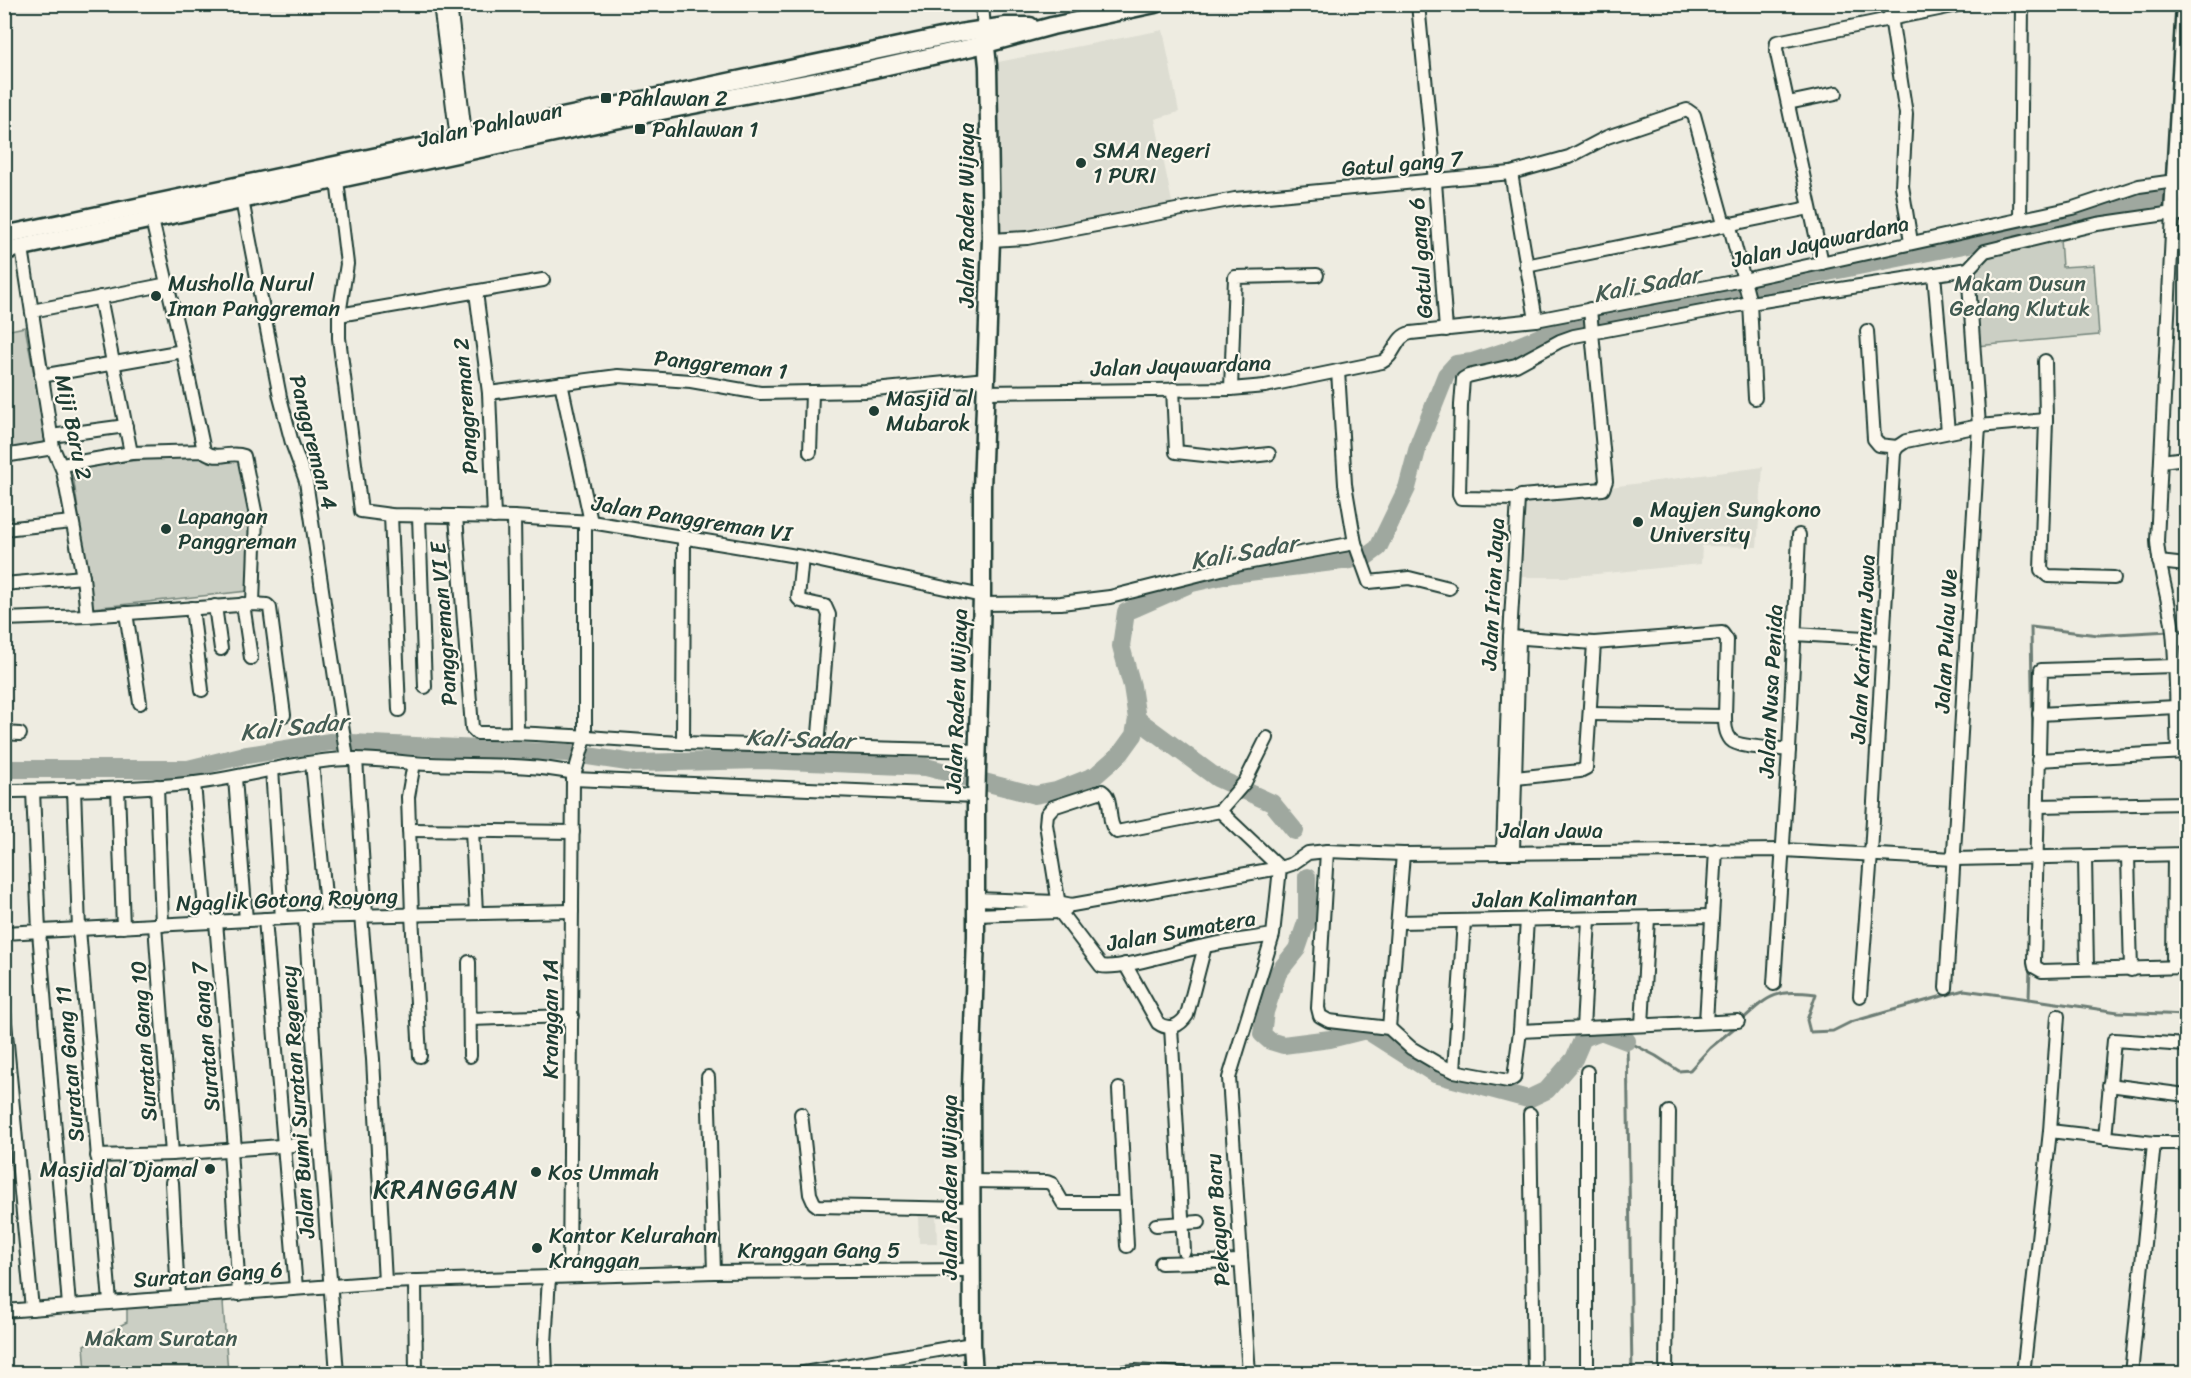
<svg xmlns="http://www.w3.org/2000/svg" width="2191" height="1378" font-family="Sriracha,sans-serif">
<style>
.built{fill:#ddddd2}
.green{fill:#cbcfc4;stroke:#75867c;stroke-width:1.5}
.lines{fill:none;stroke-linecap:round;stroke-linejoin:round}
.stream{stroke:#6c7d74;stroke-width:3}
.river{stroke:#9fa89f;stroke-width:18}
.street-casing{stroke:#1f3d34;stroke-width:16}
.secondary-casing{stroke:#1f3d34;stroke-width:21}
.street{stroke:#fbf7ec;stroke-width:12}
.secondary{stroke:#fbf7ec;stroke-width:16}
.poi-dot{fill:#1f3d34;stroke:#fbf7ec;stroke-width:2}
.labels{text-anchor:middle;stroke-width:4.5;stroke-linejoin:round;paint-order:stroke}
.poi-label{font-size:22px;fill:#1f3d34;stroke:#fbf7ec;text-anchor:start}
.street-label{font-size:22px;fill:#1f3d34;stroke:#fbf7ec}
.park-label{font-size:22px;fill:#415a51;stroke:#fbf7ec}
.water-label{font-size:24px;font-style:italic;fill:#455d54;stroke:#fbf7ec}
.quarter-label{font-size:26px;letter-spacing:1.5px;fill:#1f3d34;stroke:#fbf7ec}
</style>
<rect width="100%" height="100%" fill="#eeece1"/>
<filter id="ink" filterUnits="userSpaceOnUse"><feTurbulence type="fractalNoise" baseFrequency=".0167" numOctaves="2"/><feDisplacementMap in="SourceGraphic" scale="12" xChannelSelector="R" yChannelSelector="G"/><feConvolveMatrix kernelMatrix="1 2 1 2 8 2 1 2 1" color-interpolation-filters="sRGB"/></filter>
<g filter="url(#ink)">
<g class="built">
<polygon points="1163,30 1179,112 1155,119 1173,207 999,238 998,62"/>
<polygon points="1763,467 1757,547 1702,546 1701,564 1565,577 1515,577 1519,499"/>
<polygon points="936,1214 937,1243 919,1243 918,1215"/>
</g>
<g class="green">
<polygon points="2060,239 2062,267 2094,265 2099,335 1976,346 1971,271 1987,255"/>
<polygon points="25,327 47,443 5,451 5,331"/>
<polygon points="241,448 257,590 92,608 72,468"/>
<polygon points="158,1302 223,1302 228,1373 86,1373 84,1345 127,1322 127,1303"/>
</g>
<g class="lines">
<g class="stream">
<polyline points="2176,631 2186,630"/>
<polyline points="2033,745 2031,627 2098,635 2170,631"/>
<polyline points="2029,999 2118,1012 2186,1015"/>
<path d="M1742 1020C1771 993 1777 990 1816 994L1807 1020 1810 1032 1833 1031 1851 1022 1964 990 2029 999 2030 968"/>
<polyline points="1627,1041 1656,1056 1679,1071 1690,1070 1710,1048 1738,1025"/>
<polyline points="1627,1041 1632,1374"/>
</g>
<g class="river">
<polyline points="1137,719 1217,778 1272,803 1295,831"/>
<polyline points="4,769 188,769 241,756 330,742 568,753 634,763 763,760 926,767 1035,795 1056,791 1096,775 1121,753 1134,735 1137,719 1132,686 1121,646 1126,612 1192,583 1232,574 1350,560 1367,556 1378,548 1407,488 1419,443 1446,375 1456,364 1472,362 1506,351 1576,322 2044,229 2155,199 2186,195"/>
<polyline points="1307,877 1307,920 1297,949 1278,973 1265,1012 1262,1034 1270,1041 1283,1045 1330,1039 1366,1030 1435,1074 1528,1099 1547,1090 1574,1059 1583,1038 1601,1031 1627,1041"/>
</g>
<defs>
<g id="street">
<polyline points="440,4 458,147"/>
<polyline points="450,4 466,143"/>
<polyline points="982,4 984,29"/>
<polyline points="1418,4 1435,182 1446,330"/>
<polyline points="1889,4 1906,114 1902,186 1911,242"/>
<polyline points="1788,103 1836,93"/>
<polyline points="1511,173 1536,320"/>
<polyline points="337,180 347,264 339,315 339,338 361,511 391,515 514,517 591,522 802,557 982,596"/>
<polyline points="242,200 280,397 292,443 306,481 347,759"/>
<polyline points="2020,219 2022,4"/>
<polyline points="152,220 183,351 204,451"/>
<path d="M1729 223 1750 303 1968 269 1985 251 2097 224 2173 213 2157 541C2159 572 2170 601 2173 632 2177 672 2176 713 2178 752"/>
<polyline points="991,240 1027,238 1235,199 1511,173 1569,157 1607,137 1687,110 1694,115 1724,224"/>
<polyline points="22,248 53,448 63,471 83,577 87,616"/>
<polyline points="1822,263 1776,49 1777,42 1963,4"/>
<polyline points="1526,266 1809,208"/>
<polyline points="1934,274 1948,432"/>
<polyline points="476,292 489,393 494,517"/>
<polyline points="100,297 131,453"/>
<polyline points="1590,309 1592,332 1606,481 1603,489 1521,496 1518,499 1461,498 1459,494 1461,405 1463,379 1468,376 1516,365 1560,341 1574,336 1750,303 1755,398"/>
<polyline points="32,311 168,284"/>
<polyline points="339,315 543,280"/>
<polyline points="1867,331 1874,439 1879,445 1897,447"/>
<polyline points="2045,361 2046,420"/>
<polyline points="1338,371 1345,484 1355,543"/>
<polyline points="41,376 183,351"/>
<polyline points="561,383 591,522"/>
<polyline points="1173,389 1176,452 1232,458 1269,454"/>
<polyline points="1231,389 1235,277 1317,275"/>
<path d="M985 392 1231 389 1265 386 1382 362C1396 355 1395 336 1411 333L1536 320 1743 280 2073 208 2139 186 2175 181"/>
<polyline points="489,393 618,376 691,381 760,393 865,391 986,379"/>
<polyline points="51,436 126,426"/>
<polyline points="1897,447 1906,441 1979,426 2046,420 2041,570 2048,576 2114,578"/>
<polyline points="810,452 812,393"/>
<polyline points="4,456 53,448"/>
<polyline points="2161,461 2186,458"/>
<path d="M62 465 131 453 204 451C219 462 229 450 244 456L256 516 253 604"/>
<polyline points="391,515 399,710"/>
<polyline points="419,516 425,687"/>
<path d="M456 516 472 728 477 733C545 732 613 740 682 743 781 746 880 748 978 751"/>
<polyline points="514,517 517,733"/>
<polyline points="4,529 72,522"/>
<polyline points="802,557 798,598 801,601 825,606 829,615 818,746"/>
<polyline points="2159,562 2186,565"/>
<polyline points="4,584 83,577"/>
<polyline points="243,604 251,658"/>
<polyline points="981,604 1061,603 1110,597 1241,564 1355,543 1369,582 1409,578 1449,588"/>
<polyline points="215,606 221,649"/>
<polyline points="192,608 202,690"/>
<polyline points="126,613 140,703"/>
<polyline points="4,619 87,616 253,604 267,605 270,608 284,715"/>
<polyline points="1794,634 1883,639"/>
<path d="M1510 637 1594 643 1722 633 1727 640 1725 716C1725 724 1725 733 1731 740 1738 748 1777 748 1789 750"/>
<polyline points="2174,640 2186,639"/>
<polyline points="2174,666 2041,670 2034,962 2035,967 2042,971 2186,967"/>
<polyline points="1590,714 1725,716"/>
<polyline points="2039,714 2176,707"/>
<polyline points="4,733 20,734"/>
<polyline points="683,743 684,537"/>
<polyline points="356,759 366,915"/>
<polyline points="2038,760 2186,752"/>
<polyline points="312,763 327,916"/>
<polyline points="414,763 408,797 412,915 420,1056"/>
<polyline points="272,769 282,918"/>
<polyline points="235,778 246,920"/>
<polyline points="573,779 976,796"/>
<polyline points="1507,779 1580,771 1586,768 1594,643"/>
<polyline points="194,783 206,922"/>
<polyline points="157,786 162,925"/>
<polyline points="118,788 123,927"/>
<polyline points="74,789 79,929 110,1302"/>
<path d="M4 791C68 790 132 790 195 783 246 777 296 761 348 759 375 758 402 763 429 764 478 766 527 763 574 773"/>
<polyline points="33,791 39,931 69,1306"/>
<polyline points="2038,806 2186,803"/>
<polyline points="1220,811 1245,782 1267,738"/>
<polyline points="409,830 573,832"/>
<polyline points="472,830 476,913"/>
<polyline points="1327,851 1318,1008 1320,1016 1329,1021 1389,1028 1411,1048 1440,1065 1454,1071 1508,1081 1514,1078 1520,1031 1527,920"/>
<polyline points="1503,851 1510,637 1518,499"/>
<polyline points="1513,851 1519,638"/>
<polyline points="2128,856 2131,970"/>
<polyline points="2085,857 2087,969"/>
<polyline points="975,899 1057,902 1072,905 1280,868 1292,864 1308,853 1327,851 1403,854 1783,850 1954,859 2186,854"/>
<polyline points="361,915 373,1059 385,1282"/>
<polyline points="976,915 1060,912 1066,909"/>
<polyline points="305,917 320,1143 337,1374"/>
<polyline points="265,919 296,1288"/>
<polyline points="216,922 235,1149"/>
<polyline points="1398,922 1712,916"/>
<polyline points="155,925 172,1154"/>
<polyline points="4,933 305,917 572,911"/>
<polyline points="469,962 470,1056"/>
<path d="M1125 964 1158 1023C1169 1031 1180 1026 1187 1015L1205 946"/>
<polyline points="2173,967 2174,855"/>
<polyline points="1774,984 1789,750 1799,535"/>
<polyline points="1946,988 1979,426 1968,269"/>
<polyline points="1860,996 1871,854 1894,453 1897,447"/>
<polyline points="4,1012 32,1309"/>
<polyline points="470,1019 572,1016"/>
<polyline points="1706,1022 1716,850"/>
<polyline points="1642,1025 1648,918"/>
<polyline points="1171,1027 1184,1251"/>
<polyline points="1389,1028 1403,854"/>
<polyline points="1583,1028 1589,919"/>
<polyline points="1520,1031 1738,1021"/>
<polyline points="1454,1071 1464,921"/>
<polyline points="1587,1072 1587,1374"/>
<polyline points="708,1077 714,1272"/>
<polyline points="2109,1085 2186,1095"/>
<polyline points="1119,1089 1127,1246"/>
<polyline points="801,1114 810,1194 814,1203 818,1206 970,1209"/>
<polyline points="1530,1114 1534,1374"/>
<polyline points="2050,1131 2154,1143 2186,1143"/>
<polyline points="2105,1138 2114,1040 2186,1045"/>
<polyline points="230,1149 239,1294"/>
<polyline points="97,1156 172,1154 320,1143"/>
<polyline points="971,1181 1047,1182 1052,1184 1063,1203 1125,1203"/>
<polyline points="172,1182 178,1297"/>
<polyline points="1156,1225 1199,1222"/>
<polyline points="1161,1263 1241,1261"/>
<polyline points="569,1276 573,779 585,738 585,521"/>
<polyline points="415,1281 416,1374"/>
<polyline points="4,1311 385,1282 714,1272 971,1270"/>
<polyline points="546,1374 545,1344 549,1277"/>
<polyline points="798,1374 972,1344"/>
<polyline points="1101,1374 1135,1371 1185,1374"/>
<path d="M1249 1374 1229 1078 1273 935 1280 868 1220 811 1117 832C1105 823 1115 799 1102 791L1053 807 1047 814 1046 824 1060 912 1101 966C1121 970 1181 950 1205 946 1227 941 1251 939 1273 935"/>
<polyline points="1666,1374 1669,1112"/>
<polyline points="2023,1374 2050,1131 2058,1016"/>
<polyline points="2131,1374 2154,1143"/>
</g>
<g id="secondary">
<polyline points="2185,4 2173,213 2186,211"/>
<polyline points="4,235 960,33 1006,26 1030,26"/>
<polyline points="4,251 610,121 843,76 986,44 1052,26 1155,4"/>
<polyline points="974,1374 972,1344 971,1088 976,936 976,805 982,596 982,489 991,240 988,66 984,29"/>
</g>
</defs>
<use href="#street" class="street-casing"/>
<use href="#secondary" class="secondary-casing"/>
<use href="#street" class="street"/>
<use href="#secondary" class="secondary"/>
</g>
</g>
<g class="poi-dot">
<rect x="600" y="92" width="12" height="12" rx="3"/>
<rect x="634" y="123" width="12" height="12" rx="3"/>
<circle cx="1081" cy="163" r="6"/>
<circle cx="156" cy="296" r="6"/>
<circle cx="874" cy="411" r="6"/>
<circle cx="1638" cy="522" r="6"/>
<circle cx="166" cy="529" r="6"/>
<circle cx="210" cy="1169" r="6"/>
<circle cx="536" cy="1172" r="6"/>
<circle cx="537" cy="1248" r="6"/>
</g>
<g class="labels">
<g class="poi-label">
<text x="618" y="106">Pahlawan 2</text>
<text x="652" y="137">Pahlawan 1</text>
<text x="1093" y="158">SMA Negeri<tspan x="1093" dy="25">1 PURI</tspan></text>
<text x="168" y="291">Musholla Nurul<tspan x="168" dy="25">Iman Panggreman</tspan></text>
<text x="886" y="406">Masjid al<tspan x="886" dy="25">Mubarok</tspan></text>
<text x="1650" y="517">Mayjen Sungkono<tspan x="1650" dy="25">University</tspan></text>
<text x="178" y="524">Lapangan<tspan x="178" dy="25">Panggreman</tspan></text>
<text x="198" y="1177" text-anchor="end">Masjid al Djamal</text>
<text x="548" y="1180">Kos Ummah</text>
<text x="549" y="1243">Kantor Kelurahan<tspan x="549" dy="25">Kranggan</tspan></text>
</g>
<g class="street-label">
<text transform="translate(490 124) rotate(-12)" y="8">Jalan Pahlawan</text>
<text transform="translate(1402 163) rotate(-5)" y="8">Gatul gang 7</text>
<text transform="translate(966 215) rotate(-90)" y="8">Jalan Raden Wijaya</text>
<text transform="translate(1820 241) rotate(-12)" y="8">Jalan Jayawardana</text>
<text transform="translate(1420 258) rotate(-94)" y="8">Gatul gang 6</text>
<text transform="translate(721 364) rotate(6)" y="8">Panggreman 1</text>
<text transform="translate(1181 365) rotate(-2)" y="8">Jalan Jayawardana</text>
<text transform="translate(465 406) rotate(-94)" y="8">Panggreman 2</text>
<text transform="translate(74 427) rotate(78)" y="8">Miji Baru 2</text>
<text transform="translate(314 442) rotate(76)" y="8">Panggreman 4</text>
<text transform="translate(692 518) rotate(9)" y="8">Jalan Panggreman VI</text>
<text transform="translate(1492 594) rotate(-87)" y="8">Jalan Irian Jaya</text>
<text transform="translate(443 624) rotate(-94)" y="8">Panggreman VI E</text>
<text transform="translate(1945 641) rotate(-87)" y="8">Jalan Pulau We</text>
<text transform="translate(1862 649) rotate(-87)" y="8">Jalan Karimun Jawa</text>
<text transform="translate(1770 691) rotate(-87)" y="8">Jalan Nusa Penida</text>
<text transform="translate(956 701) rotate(-88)" y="8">Jalan Raden Wijaya</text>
<text x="1551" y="838">Jalan Jawa</text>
<text transform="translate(1555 898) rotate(-1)" y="8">Jalan Kalimantan</text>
<text transform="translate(287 899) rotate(-2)" y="8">Ngaglik Gotong Royong</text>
<text transform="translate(1181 930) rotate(-10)" y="8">Jalan Sumatera</text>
<text transform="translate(550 1019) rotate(-90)" y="8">Kranggan 1A</text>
<text transform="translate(205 1037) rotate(-95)" y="8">Suratan Gang 7</text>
<text transform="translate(143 1041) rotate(-94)" y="8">Suratan Gang 10</text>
<text transform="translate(69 1064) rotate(-95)" y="8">Suratan Gang 11</text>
<text transform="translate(297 1102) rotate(-94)" y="8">Jalan Bumi Suratan Regency</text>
<text transform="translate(949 1187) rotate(-90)" y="8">Jalan Raden Wijaya</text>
<text transform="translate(1217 1220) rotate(-94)" y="8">Pekayon Baru</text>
<text x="819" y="1258">Kranggan Gang 5</text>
<text transform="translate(208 1274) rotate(-4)" y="8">Suratan Gang 6</text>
</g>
<g class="park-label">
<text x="2020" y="291">Makam Dusun<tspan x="2020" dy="25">Gedang Klutuk</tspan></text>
<text x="161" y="1346">Makam Suratan</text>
</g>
<g class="water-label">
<text transform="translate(1647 284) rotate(-11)" y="8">Kali Sadar</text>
<text transform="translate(1244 552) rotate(-10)" y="8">Kali Sadar</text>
<text transform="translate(294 727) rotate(-6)" y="8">Kali Sadar</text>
<text transform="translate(800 739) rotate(2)" y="8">Kali Sadar</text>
</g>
<g class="quarter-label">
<text x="446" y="1198">KRANGGAN</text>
</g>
</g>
<rect width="2191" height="1378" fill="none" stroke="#fbf7ec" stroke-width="24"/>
<rect x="12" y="12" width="2167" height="1354" fill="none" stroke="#1f3d34" stroke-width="2" filter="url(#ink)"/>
</svg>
